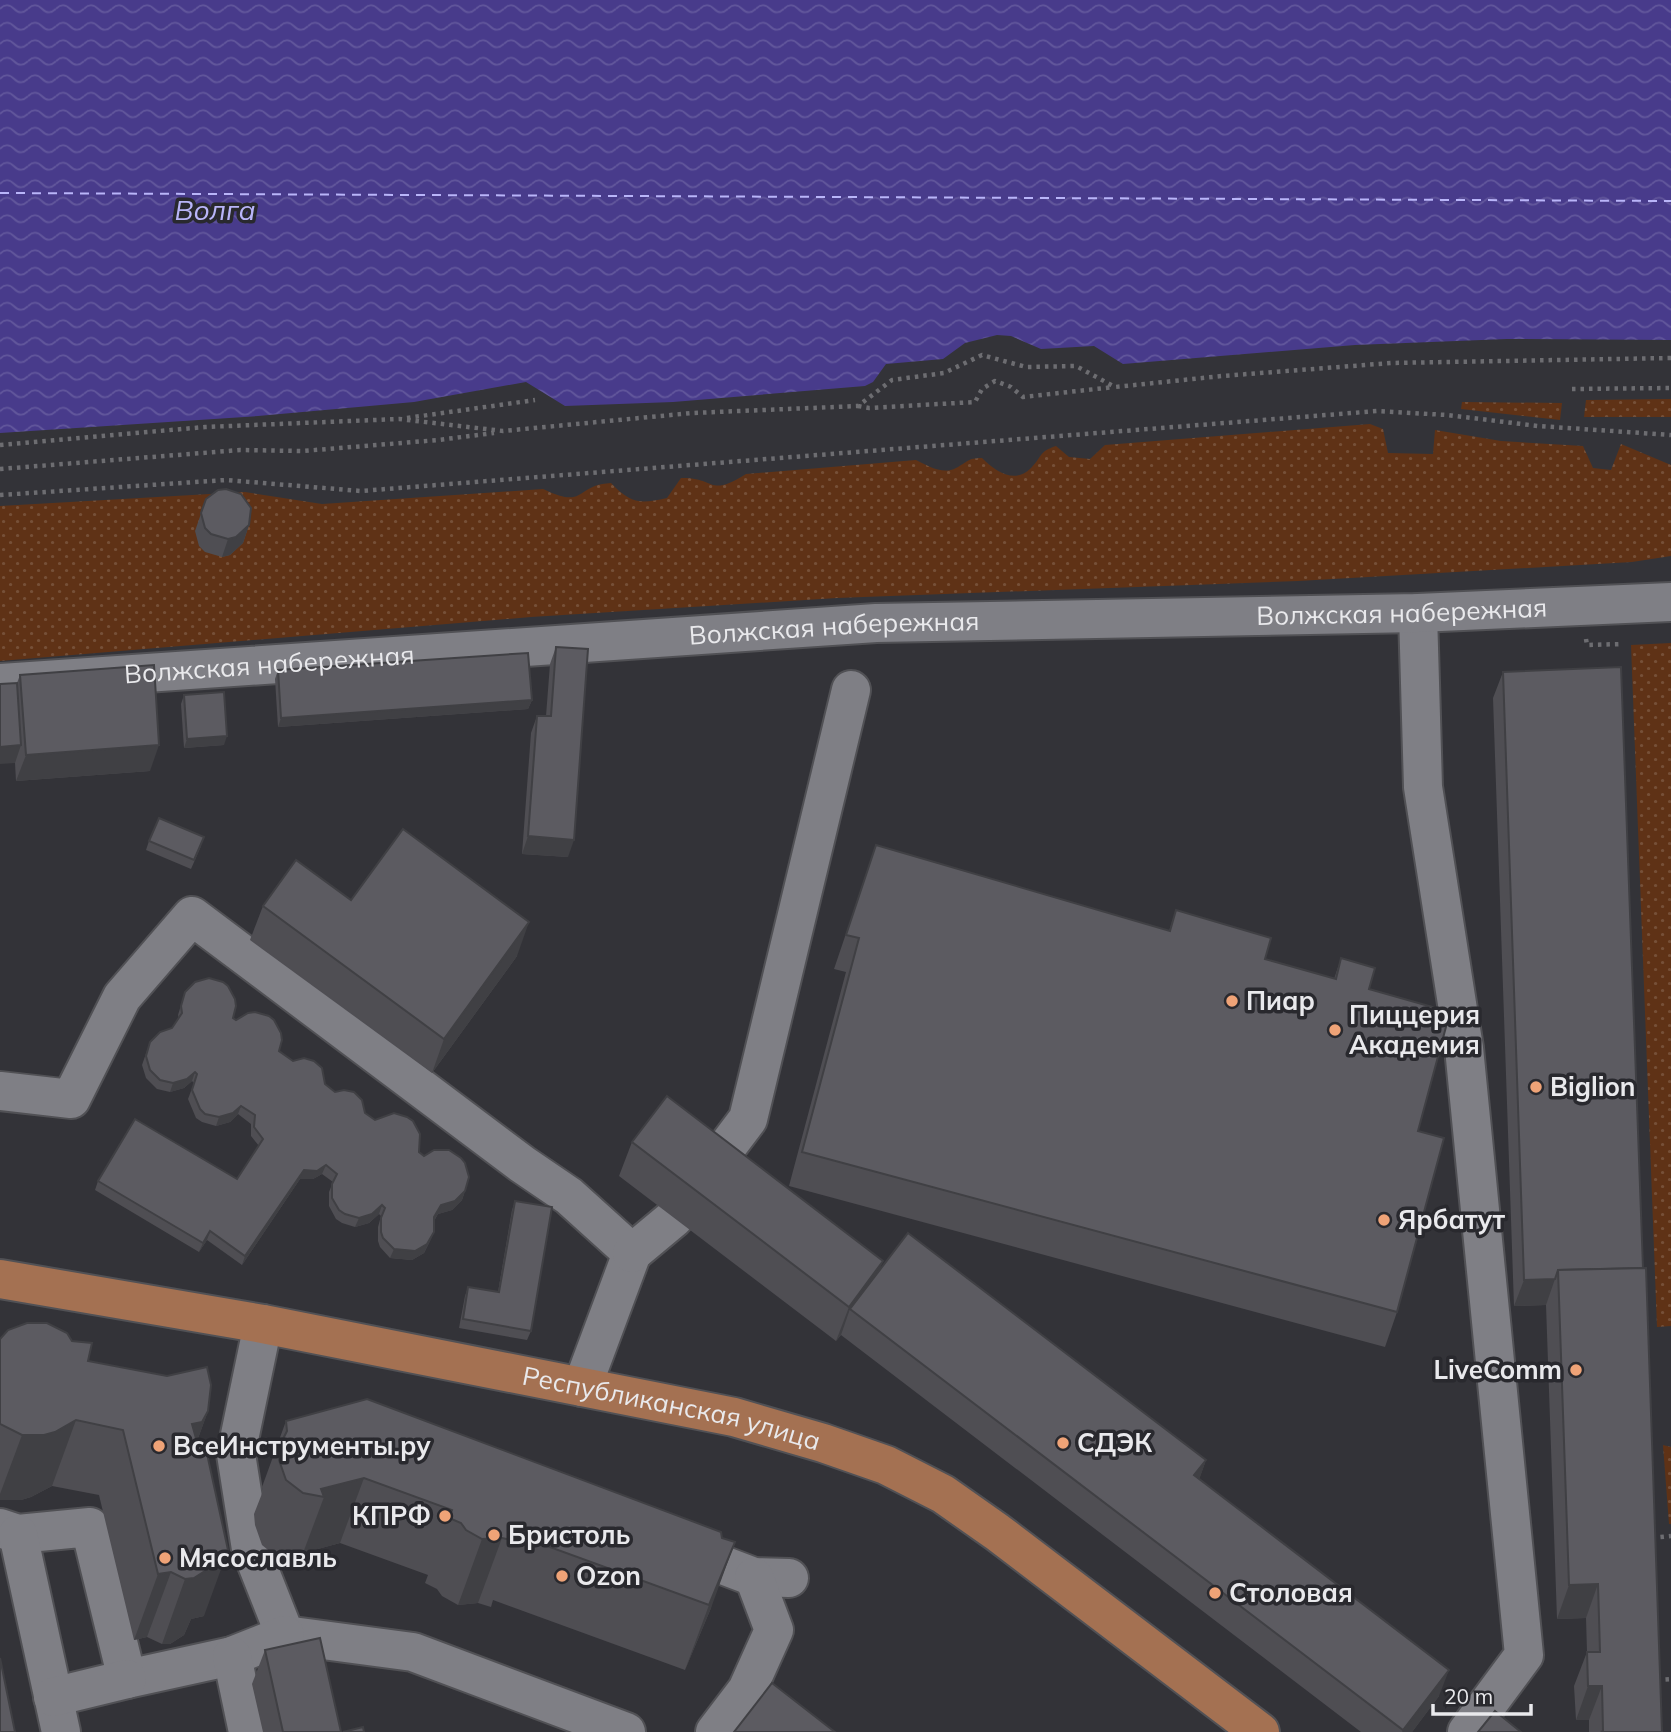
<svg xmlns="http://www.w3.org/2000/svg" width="1671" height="1732" font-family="Mulish,sans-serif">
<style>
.grass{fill:url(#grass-dots)}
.water{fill:url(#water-waves)}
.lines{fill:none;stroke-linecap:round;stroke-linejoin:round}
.ferry{stroke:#b9b5f9;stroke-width:2;stroke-dasharray:9 7;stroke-linecap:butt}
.minor-casing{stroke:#515155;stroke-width:42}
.major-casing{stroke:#515155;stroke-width:42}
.path{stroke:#6d6d71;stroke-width:4.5;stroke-dasharray:3.5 5;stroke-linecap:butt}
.minor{stroke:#7f7f85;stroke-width:38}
.major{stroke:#a47152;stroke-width:38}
.wall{fill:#4f4e53}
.shaded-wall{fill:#404044}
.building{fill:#5c5b61;stroke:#404044;stroke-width:2}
.poi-dot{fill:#efa377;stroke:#29292e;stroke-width:2.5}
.labels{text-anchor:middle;stroke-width:7;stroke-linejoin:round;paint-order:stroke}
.street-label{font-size:26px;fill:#e9e9ec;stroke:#29292e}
.poi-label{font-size:26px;font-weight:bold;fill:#e9e9ec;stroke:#29292e;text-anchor:start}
.water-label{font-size:28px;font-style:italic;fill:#b9b5f9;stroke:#29292e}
</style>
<defs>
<pattern id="grass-dots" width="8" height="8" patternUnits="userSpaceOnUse" patternTransform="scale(1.75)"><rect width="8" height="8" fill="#5f3216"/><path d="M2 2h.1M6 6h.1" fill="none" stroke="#765038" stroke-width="1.8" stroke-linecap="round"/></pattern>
<pattern id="water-waves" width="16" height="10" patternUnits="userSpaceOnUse" patternTransform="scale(1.75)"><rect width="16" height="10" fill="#483b8b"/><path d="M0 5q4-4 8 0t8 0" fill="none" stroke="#62579c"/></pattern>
</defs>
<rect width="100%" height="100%" fill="#333338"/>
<g class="grass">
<polygon points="1671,399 1671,417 1584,417 1586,400"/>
<polygon points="1462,402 1562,403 1560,420 1461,409"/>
<path d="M1370 424 1383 429 1388 453 1433 454 1435 430 1501 441 1583 446 1593 468 1611 470 1621 444 1671 465V556L1632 562 1298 581 837 598 531 617 0 661V506L245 492 322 504 543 489C587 510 574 485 611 483 631 504 640 504 667 498L681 478C716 477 708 498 746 474L916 460C928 466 943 475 956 468 968 462 967 458 982 458 995 471 1015 485 1031 468 1043 456 1038 452 1056 446L1069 457 1090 459 1105 445Z"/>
<polygon points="1671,643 1671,1326 1657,1327 1631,645"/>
<polygon points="1663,1445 1671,1447 1671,1524 1669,1524"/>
</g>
<polygon class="water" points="0,0 1671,0 1671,340 1507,339 1355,345 1123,364 1094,346 1041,349 1011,336 997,335 965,343 943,359 886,364 873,382 865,386 673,402 565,406 526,382 414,402 258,416 0,433"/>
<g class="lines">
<polyline class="ferry" points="0,193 1671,201"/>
<defs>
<g id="minor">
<polyline points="1418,613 1423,787 1464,1048 1524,1655 1467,1732"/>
<path id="s1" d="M0 683 876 623 1418 613 1671 602"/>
<polyline points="0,1091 71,1099 122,997 192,916 522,1164 569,1196 632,1253 582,1387"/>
<polyline points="708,1172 748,1119 851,690"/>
<polyline points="632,1253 674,1218"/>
<polyline points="263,1324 236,1454 251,1549 285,1635 413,1652 626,1732"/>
<polyline points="0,1528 18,1534 90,1527 127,1679 232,1656 285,1635"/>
<polyline points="18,1534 61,1732"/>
<polyline points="678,1548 754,1577 789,1578"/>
<polyline points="232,1656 248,1732"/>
<polyline points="53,1697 127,1679"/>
<polyline points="715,1732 747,1690 774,1630 754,1577"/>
</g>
<g id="major">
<path id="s2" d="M0 1279 263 1324 734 1417 823 1443 886 1465 943 1494 997 1532 1260 1732"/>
</g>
</defs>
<use href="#minor" class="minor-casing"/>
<use href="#major" class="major-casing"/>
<g class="path">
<polyline points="1572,389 1671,388"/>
<polyline points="858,406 869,408 975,402 982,389 995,381 1011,387 1023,397 1114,387"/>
<polyline points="407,418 535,400"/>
<polyline points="0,445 205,427 399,419 503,431 692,413 858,406 892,380 944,373 982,355 1026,367 1076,366 1115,387 1222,376 1391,363 1671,358"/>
<polyline points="0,469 240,450 303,451 438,440 494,433"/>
<polyline points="0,495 226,480 361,491 1377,411 1447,415 1538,426 1671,435"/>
<polyline points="1586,639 1587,645 1623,644"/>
<polyline points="1652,1538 1671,1536"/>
<polyline points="1657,1680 1671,1679"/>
</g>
<use href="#minor" class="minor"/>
<use href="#major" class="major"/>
</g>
<g class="wall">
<polygon points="206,499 249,525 243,543 230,555 222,557 205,552 199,546 195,531"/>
<polygon points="556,647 568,857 522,854 531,733 537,716 546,716 550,664"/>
<polygon points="278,670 532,700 528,709 278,727 275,679"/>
<polygon points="1503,672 1643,1268 1662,1732 1589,1732 1589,1720 1576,1720 1574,1686 1587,1652 1586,1618 1557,1619 1546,1305 1514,1306 1493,698"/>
<polygon points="20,675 150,771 16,781 15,763 17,683"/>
<polygon points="184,695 224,745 184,748 181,704"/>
<polygon points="149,841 201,846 191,869 146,850"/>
<polygon points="876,845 1169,931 1176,910 1265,959 1334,979 1341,958 1369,989 1418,1131 1397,1312 1385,1347 789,1186 846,972 834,969"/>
<polygon points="351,900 517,956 432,1073 250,940 263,906"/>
<polygon points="185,992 233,1018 419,1152 465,1191 462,1200 452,1210 438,1214 434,1221 434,1232 430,1241 424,1253 412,1260 390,1258 380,1247 378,1241 378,1227 381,1216 379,1214 369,1223 355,1227 342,1223 336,1219 329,1206 329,1192 333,1182 322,1174 313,1179 300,1179 242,1265 207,1240 199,1252 95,1190 98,1181 237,1179 259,1146 251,1136 251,1124 238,1114 230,1122 216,1126 202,1122 196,1118 188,1099 194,1083 192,1081 184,1088 170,1092 157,1089 146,1078 142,1065 150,1042 172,1028 179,1019 178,1015"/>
<polygon points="632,1142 880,1270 1206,1460 1199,1479 1439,1696 1412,1732 1361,1732 841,1335 836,1341 619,1176"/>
<polygon points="515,1201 531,1331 527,1340 459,1328 465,1296 468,1287 498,1292 512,1210"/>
<polygon points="0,1339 72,1341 88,1361 208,1411 197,1441 204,1616 191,1619 184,1635 170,1644 162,1644 147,1637 134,1640 99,1495 52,1486 31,1497 21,1500 0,1500"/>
<polygon points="286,1421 721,1532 711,1608 685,1670 493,1600 491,1607 478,1603 458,1605 442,1596 437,1589 425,1583 428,1575 340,1543 303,1553 300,1562 279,1559 262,1545 255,1525 254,1514 263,1491 262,1487"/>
<polygon points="265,1650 341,1732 263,1732 252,1684"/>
</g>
<g class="shaded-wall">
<polygon points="249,525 243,543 230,555 222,557 228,539"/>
<polygon points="532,700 528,709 278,727 281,718"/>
<polygon points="227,736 224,745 184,748 187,739"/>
<polygon points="21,745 15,763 0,764 0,747"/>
<polygon points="159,745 150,771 16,781 26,755"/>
<polygon points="528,836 574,840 568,857 522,854"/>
<polygon points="529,922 517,956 432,1073 444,1039"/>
<polygon points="195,1072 192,1081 184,1088 170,1092 173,1083"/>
<polygon points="241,1106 238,1114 230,1122 216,1126 219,1117"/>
<polygon points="326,1165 322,1174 313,1179 300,1179 242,1265 245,1256 304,1170"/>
<polygon points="465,1191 462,1200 452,1210 438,1214 430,1226 434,1217 441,1205"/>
<polygon points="382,1205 379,1214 369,1223 355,1227 359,1218"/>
<polygon points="210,1231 207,1240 199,1252 203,1243"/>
<polygon points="434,1232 430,1241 424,1253 412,1260 390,1258 394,1249"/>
<polygon points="883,1261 871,1295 850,1309 841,1335 836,1341 849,1307"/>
<polygon points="1555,1279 1546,1305 1514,1306 1524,1280"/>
<polygon points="208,1411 184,1477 192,1424"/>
<polygon points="76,1420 52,1486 31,1497 21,1500 0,1500 0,1494 22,1435"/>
<polygon points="1206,1460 1197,1486 1194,1475"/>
<polygon points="364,1478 340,1543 303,1553 324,1497 321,1489"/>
<polygon points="502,1538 478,1603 458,1605 482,1539"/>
<polygon points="735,1542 711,1608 685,1670 709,1605"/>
<polygon points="228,1550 204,1616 191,1619 184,1635 170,1644 162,1644 185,1579 215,1554"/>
<polygon points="171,1572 147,1637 134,1640 158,1574"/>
<polygon points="1598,1584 1586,1618 1557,1619 1569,1585"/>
<polygon points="1449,1670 1439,1696 1412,1732 1402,1732"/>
<polygon points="1588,1686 1602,1686 1589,1720 1576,1720"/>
</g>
<g class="building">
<polygon points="226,489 241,494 251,508 249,525 236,537 228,539 211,534 205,528 201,513 206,499 218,490"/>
<polygon points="556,647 588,649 574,840 528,836 537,716 551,716"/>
<polygon points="528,653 532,700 281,718 278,670"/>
<polygon points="154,665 159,745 26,755 20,675"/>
<polygon points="1621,667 1643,1268 1558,1270 1555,1279 1524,1280 1503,672"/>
<polygon points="17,683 21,745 0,747 0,684"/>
<polygon points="224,692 227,736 187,739 184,695"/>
<polygon points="159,818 204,837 194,860 149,841"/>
<polygon points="403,829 529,922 444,1039 263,906 296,860 351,900"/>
<polygon points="876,845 1170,931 1176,910 1271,938 1265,959 1336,979 1341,958 1375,968 1369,989 1450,1012 1418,1131 1444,1138 1397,1312 802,1152 859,938 846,935"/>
<polygon points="209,978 223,982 228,986 235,999 236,1006 233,1018 236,1020 248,1013 255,1012 269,1016 274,1020 281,1033 282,1040 279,1051 293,1061 304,1058 314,1061 322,1068 325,1084 335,1092 344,1090 354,1092 362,1100 365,1113 375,1120 394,1113 407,1117 413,1121 420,1134 419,1152 424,1156 434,1150 449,1150 461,1158 465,1163 469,1177 465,1191 455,1201 441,1205 434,1217 434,1232 427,1244 415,1251 394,1249 383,1238 381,1232 381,1218 385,1208 382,1205 372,1214 359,1218 345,1214 339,1210 332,1198 332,1184 337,1174 326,1165 317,1171 304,1170 245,1256 210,1231 203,1243 98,1181 135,1119 237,1179 263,1139 254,1127 255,1115 241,1106 233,1113 219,1117 205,1114 200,1109 192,1090 197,1074 195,1072 187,1079 173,1083 160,1080 150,1070 146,1056 150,1042 160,1032 172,1028 182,1013 181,1006 185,992 195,982"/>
<polygon points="667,1096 883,1261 849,1307 632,1142"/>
<polygon points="515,1201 552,1207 531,1331 463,1319 468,1287 499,1292"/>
<polygon points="908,1233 1206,1460 1194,1475 1449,1670 1403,1730 850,1309"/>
<polygon points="1646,1268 1662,1732 1601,1732 1603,1731 1602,1686 1588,1686 1587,1652 1600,1652 1598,1584 1569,1585 1558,1270"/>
<polygon points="27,1323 47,1323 67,1333 72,1341 92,1343 88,1361 167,1376 207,1367 211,1385 208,1411 202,1422 192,1424 197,1442 204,1440 228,1550 215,1554 208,1569 194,1578 185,1579 171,1572 158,1574 123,1430 76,1420 55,1432 44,1435 22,1435 0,1424 0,1339 8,1330"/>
<polygon points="367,1399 721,1532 722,1538 735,1542 709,1605 517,1535 515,1541 502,1538 482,1539 466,1530 461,1523 449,1518 452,1510 364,1478 321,1489 324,1497 303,1493 286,1480 279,1460 278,1449 287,1431 286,1421"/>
<polygon points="320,1638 341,1732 283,1732 265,1650"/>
<polygon points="0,1658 15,1732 0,1732"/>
<polygon points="772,1683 835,1732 734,1732"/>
<polygon points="1495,1711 1521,1732 1478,1732"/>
<polygon points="363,1727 364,1732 343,1732"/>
</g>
<g class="poi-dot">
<circle cx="1232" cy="1001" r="7"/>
<circle cx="1335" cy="1030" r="7"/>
<circle cx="1536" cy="1087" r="7"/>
<circle cx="1384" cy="1220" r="7"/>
<circle cx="1576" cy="1370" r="7"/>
<circle cx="1063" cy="1443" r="7"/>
<circle cx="159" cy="1446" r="7"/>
<circle cx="445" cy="1516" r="7"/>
<circle cx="494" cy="1535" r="7"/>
<circle cx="165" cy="1558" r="7"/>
<circle cx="562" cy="1576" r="7"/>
<circle cx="1215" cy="1593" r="7"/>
</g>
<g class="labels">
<g class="street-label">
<text dy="9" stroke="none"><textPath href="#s1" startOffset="1404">Волжская набережная</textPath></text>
<text dy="9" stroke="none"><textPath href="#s1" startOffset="836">Волжская набережная</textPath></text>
<text dy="9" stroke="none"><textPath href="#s1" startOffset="270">Волжская набережная</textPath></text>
<text dy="9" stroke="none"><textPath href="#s2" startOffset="684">Республиканская улица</textPath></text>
</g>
<g class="poi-label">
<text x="1246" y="1010">Пиар</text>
<text x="1349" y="1024">Пиццерия<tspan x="1349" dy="30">Академия</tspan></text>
<text x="1550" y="1096">Biglion</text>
<text x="1398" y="1229">Ярбатут</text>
<text x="1562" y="1379" text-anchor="end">LiveComm</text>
<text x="1077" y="1452">СДЭК</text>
<text x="173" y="1455">ВсеИнструменты.ру</text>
<text x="431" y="1525" text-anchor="end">КПРФ</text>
<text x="508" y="1544">Бристоль</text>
<text x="179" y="1567">Мясославль</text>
<text x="576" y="1585">Ozon</text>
<text x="1229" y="1602">Столовая</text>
</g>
<g class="water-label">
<text x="215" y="220">Волга</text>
</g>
</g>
<path d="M1433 1704v10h98v-10" fill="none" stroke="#e9e9ec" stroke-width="3.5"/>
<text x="1444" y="1704" font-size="21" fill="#e9e9ec" stroke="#29292e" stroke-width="5" paint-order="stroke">20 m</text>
</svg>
